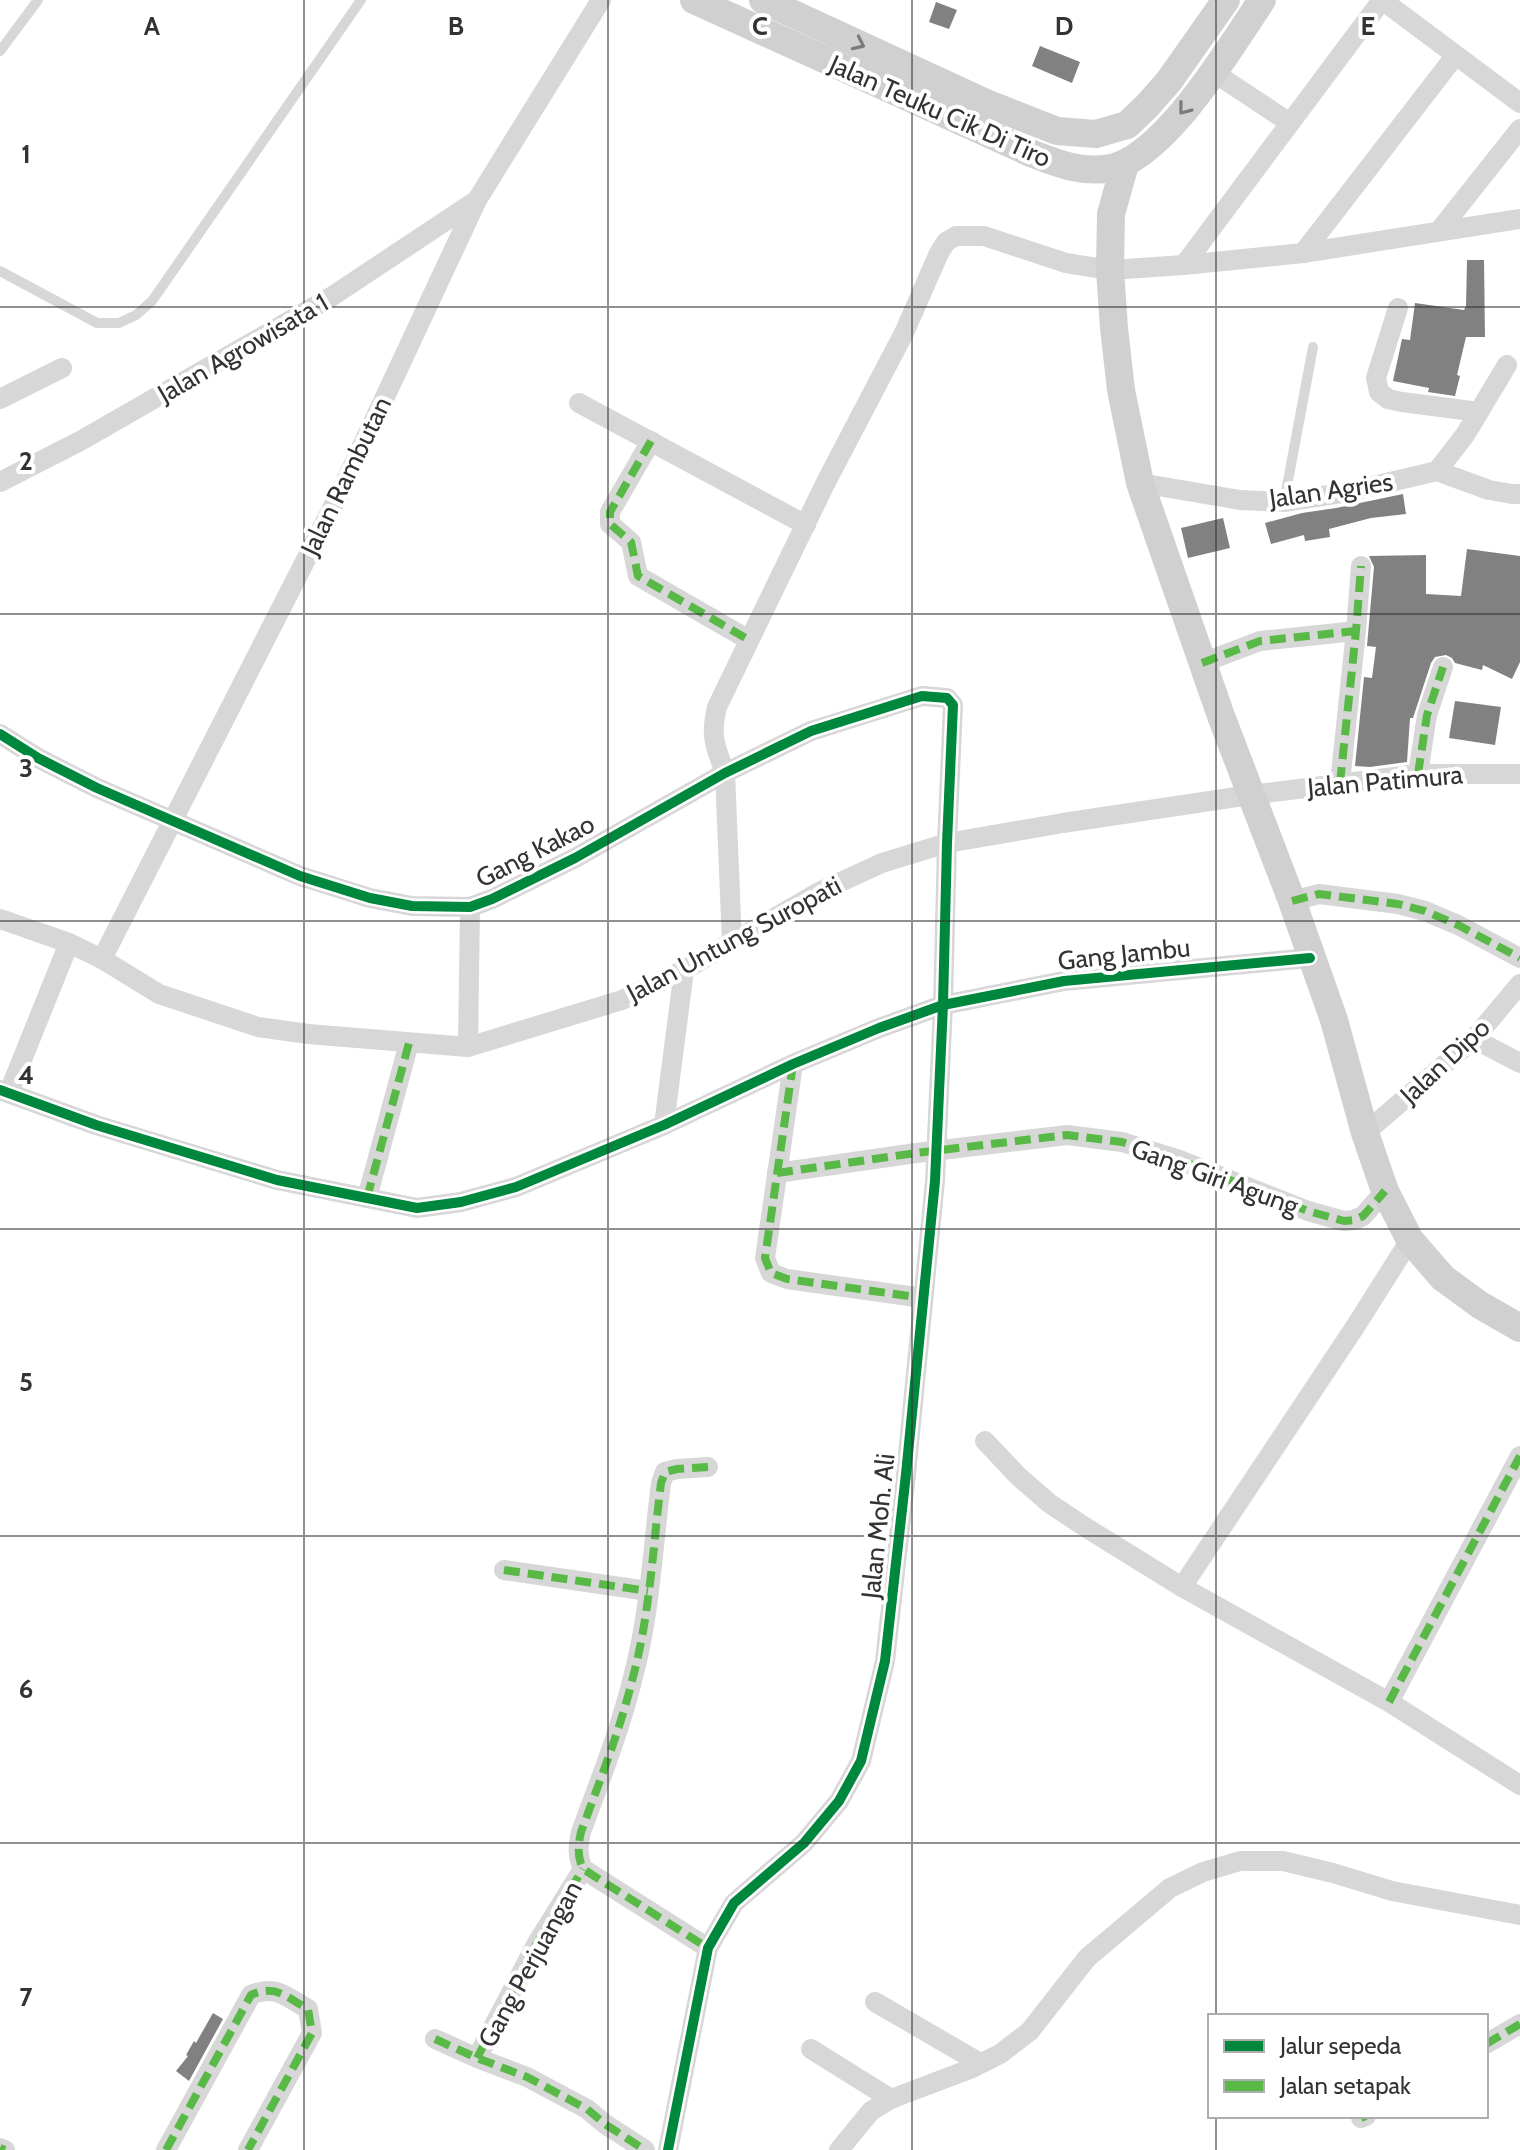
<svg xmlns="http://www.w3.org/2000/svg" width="1520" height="2150" font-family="Cabin,sans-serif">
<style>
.building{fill:#818181}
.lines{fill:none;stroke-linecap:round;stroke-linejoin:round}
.lane{stroke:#d7d7d7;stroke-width:10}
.street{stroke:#d7d7d7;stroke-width:20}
.secondary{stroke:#d0d0d0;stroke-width:28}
.quiet{stroke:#58b947;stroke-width:8;stroke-dasharray:16 8;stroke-linecap:butt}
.cycleway-casing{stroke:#fff;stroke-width:15}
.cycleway{stroke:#00873e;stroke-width:10}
.oneway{stroke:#7a7a7a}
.grid{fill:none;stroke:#333;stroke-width:2;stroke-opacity:0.55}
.labels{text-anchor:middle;stroke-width:8;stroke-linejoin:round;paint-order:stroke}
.street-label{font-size:26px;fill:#333;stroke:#fff}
.grid-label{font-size:26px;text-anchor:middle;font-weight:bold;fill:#333;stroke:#fff;stroke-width:8;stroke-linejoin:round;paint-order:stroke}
</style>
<rect width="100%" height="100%" fill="#fff"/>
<g class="building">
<polygon points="936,2 957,10 949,29 929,22"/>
<polygon points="1040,46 1080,62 1072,83 1032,66"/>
<polygon points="1467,260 1484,260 1485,337 1466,337 1457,375 1460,376 1455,396 1428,392 1429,388 1393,381 1402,339 1410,340 1415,303 1464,310 1466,306"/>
<polygon points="1403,494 1406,514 1371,518 1329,529 1330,537 1305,541 1304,535 1271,544 1265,523 1302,513 1336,508"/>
<polygon points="1223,518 1230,548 1188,558 1181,528"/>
<polygon points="1467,549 1520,556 1520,662 1512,679 1483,665 1482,670 1455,663 1452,658 1446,655 1435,657 1431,663 1413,718 1410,718 1407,762 1370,767 1355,766 1364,677 1372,678 1376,647 1367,646 1374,567 1369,556 1426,555 1426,594 1461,596"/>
<polygon points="1455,701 1501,707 1495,745 1449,738"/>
<polygon points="213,2013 223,2019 189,2081 176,2071 188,2056 186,2055 194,2041 196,2043"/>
</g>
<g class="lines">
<g class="lane">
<polyline points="0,51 38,0"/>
<polyline points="0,271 97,323 119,323 136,315 152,301 361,0"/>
<polyline points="1284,502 1313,347"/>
</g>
<g class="street">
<polyline points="1382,0 1520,103"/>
<polyline points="1213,72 1290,123"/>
<polyline points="1439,231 1520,129"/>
<polyline points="1303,253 1455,56"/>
<polyline points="1184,265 1382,0"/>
<polyline points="1398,308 1376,378 1379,392 1388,399 1402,402 1479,412"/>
<polyline points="0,399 62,368"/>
<polyline points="579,403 806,525"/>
<polyline points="651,441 610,512 610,524 631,542 638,576 749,640"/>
<polyline points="1437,471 1465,435 1507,365"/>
<polyline points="0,482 82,440 331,297 477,200"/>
<polyline points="1140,483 1240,500 1284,502 1348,492 1437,471 1489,490 1512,494 1520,494"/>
<polyline points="1202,663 1260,641 1356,631"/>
<polyline points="0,734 38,758 97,788 300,876 370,898 412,906 470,907 492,899 575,858 725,773 811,731 922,696 947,698 953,705 947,843 943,1005 935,1181 906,1474 885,1661 861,1761 839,1801 804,1843 734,1903 708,1948 668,2150"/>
<polyline points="1418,774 1427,715 1443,667"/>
<polyline points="1340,783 1356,631 1361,566"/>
<polyline points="1292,901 1319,894 1398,904 1425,911 1458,925 1520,958"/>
<polyline points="0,919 69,943 102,959 159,994 258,1027 308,1034 468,1047 622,1000 684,970 821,891 882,863 947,843 1063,823 1250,795 1418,774 1520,774"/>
<path d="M732 943 725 773C715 746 710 736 717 707L826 482 904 333 939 253 946 242 956 236H984L1066 263 1110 270 1184 265 1303 253 1520 219"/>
<polyline points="102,959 342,489 477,200 601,0"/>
<polyline points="1474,1039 1520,1063"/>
<polyline points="468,1047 470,907"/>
<polyline points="793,1064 765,1258 771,1273 787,1279 923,1298"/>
<polyline points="0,1090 96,1125 277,1180 417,1208 461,1202 516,1187 664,1125 793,1064 879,1028 943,1005 1064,981 1310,958"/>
<polyline points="9,1092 69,943"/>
<polyline points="664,1125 684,970"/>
<polyline points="1365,1133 1474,1039 1520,984"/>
<polyline points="777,1173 916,1153 1067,1135 1122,1142 1177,1159 1308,1211 1344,1221 1354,1220 1363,1216 1385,1191"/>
<polyline points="367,1198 409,1043"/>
<polyline points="985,1441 1018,1476 1049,1503 1085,1527 1182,1587 1389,1702 1520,1785"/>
<path d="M708 1467 677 1469 665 1472 661 1483C653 1546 650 1612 634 1673 621 1728 600 1780 581 1832 578 1846 577 1856 583 1869L708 1948"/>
<polyline points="504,1570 648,1591"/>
<polyline points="1182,1587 1355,1327 1410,1240"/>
<polyline points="1389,1702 1520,1456"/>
<polyline points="875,2002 980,2063"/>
<polyline points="435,2039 477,2058 527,2077 587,2109 605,2124 645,2150"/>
<polyline points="1486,2044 1520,2024"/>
<polyline points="811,2049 891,2099"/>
<polyline points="477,2058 537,1943 583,1869"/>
<polyline points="1361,2118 1366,2116"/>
<polyline points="0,2148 5,2150"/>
<path d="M166 2150 251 1995C276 1984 286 1997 308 2009L312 2033 248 2150"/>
<polyline points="839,2150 871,2111 891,2099 970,2069 1000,2054 1030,2031 1087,1958 1170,1888 1203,1872 1240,1861 1283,1861 1333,1873 1392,1891 1520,1915"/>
</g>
<g class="secondary">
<path d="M694 0 1033 154C1057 163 1078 172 1105 169 1162 163 1231 46 1262 0"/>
<polyline points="763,0 986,103 1057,131 1096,134 1127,125 1147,106 1169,81 1226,0"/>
<polyline points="1125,164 1111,214 1110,270 1114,328 1121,390 1140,483 1221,716 1292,901 1334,1020 1365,1133 1385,1191 1410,1240 1443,1278 1480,1305 1520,1328"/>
</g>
<g class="quiet">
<polyline points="651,441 610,512 610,524 631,542 638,576 749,640"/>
<polyline points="1202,663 1260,641 1356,631"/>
<polyline points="1418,774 1427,715 1443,667"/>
<polyline points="1340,783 1356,631 1361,566"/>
<polyline points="1292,901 1319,894 1398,904 1425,911 1458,925 1520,958"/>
<polyline points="793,1064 765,1258 771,1273 787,1279 923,1298"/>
<polyline points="777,1173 916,1153 1067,1135 1122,1142 1177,1159 1308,1211 1344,1221 1354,1220 1363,1216 1385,1191"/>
<polyline points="367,1198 409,1043"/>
<path d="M708 1467 677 1469 665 1472 661 1483C653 1546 650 1612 634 1673 621 1728 600 1780 581 1832 578 1846 577 1856 583 1869L708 1948"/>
<polyline points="504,1570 648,1591"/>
<polyline points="1389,1702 1520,1456"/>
<polyline points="435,2039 477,2058 527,2077 587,2109 605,2124 645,2150"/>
<polyline points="1486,2044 1520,2024"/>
<polyline points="477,2058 537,1943 583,1869"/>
<polyline points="1361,2118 1366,2116"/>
<polyline points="0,2148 5,2150"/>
<path d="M166 2150 251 1995C276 1984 286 1997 308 2009L312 2033 248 2150"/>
</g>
<defs>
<g id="cycleway">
<polyline points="0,734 38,758 97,788 300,876 370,898 412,906 470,907 492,899 575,858 725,773 811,731 922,696 947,698 953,705 947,843 943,1005 935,1181 906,1474 885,1661 861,1761 839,1801 804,1843 734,1903 708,1948 668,2150"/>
<polyline points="0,1090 96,1125 277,1180 417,1208 461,1202 516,1187 664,1125 793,1064 879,1028 943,1005 1064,981 1310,958"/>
</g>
</defs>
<use href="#cycleway" class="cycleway-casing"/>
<use href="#cycleway" class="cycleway"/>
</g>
<defs><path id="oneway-chevron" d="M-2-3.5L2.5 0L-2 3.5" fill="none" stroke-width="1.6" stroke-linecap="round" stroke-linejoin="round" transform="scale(2)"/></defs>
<g class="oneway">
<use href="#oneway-chevron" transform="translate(859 44) rotate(25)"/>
<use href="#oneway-chevron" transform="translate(1184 109) rotate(128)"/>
</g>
<path class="grid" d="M304 0V2150M608 0V2150M912 0V2150M1216 0V2016M0 307H1520M0 614H1520M0 921H1520M0 1229H1520M0 1536H1520M0 1843H1520M1216 2116V2150"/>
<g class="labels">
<g class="street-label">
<text transform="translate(940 111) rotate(24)" y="9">Jalan Teuku Cik Di Tiro</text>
<text transform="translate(243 348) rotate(-30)" y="9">Jalan Agrowisata 1</text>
<text transform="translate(346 476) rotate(-64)" y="9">Jalan Rambutan</text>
<text transform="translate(1331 490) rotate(-8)" y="9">Jalan Agries</text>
<text transform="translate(1385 781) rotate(-5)" y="9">Jalan Patimura</text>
<text transform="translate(535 851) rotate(-27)" y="9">Gang Kakao</text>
<text transform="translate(734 939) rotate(-28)" y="9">Jalan Untung Suropati</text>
<text transform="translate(1124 954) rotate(-6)" y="9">Gang Jambu</text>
<text transform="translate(1445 1061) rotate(-43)" y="9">Jalan Dipo</text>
<text transform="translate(1215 1177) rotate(20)" y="9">Gang Giri Agung</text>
<text transform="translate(878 1526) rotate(-84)" y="9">Jalan Moh. Ali</text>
<text transform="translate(530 1964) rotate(-61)" y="9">Gang Perjuangan</text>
</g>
</g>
<g class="grid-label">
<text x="152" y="35">A</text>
<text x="456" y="35">B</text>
<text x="760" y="35">C</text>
<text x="1064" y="35">D</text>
<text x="1368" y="35">E</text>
<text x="26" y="163">1</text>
<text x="26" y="470">2</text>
<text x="26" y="777">3</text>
<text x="26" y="1084">4</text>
<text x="26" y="1391">5</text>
<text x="26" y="1698">6</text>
<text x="26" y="2006">7</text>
</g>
<rect x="1208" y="2014" width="280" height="104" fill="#ffffff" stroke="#adadad" stroke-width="2"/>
<rect x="1224" y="2040" width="40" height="12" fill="#00873e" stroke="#adadad" stroke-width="2"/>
<text x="1280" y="2054" font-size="24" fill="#333333">Jalur sepeda</text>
<rect x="1224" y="2080" width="40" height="12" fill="#58b947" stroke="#adadad" stroke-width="2"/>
<text x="1280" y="2094" font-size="24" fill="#333333">Jalan setapak</text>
</svg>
